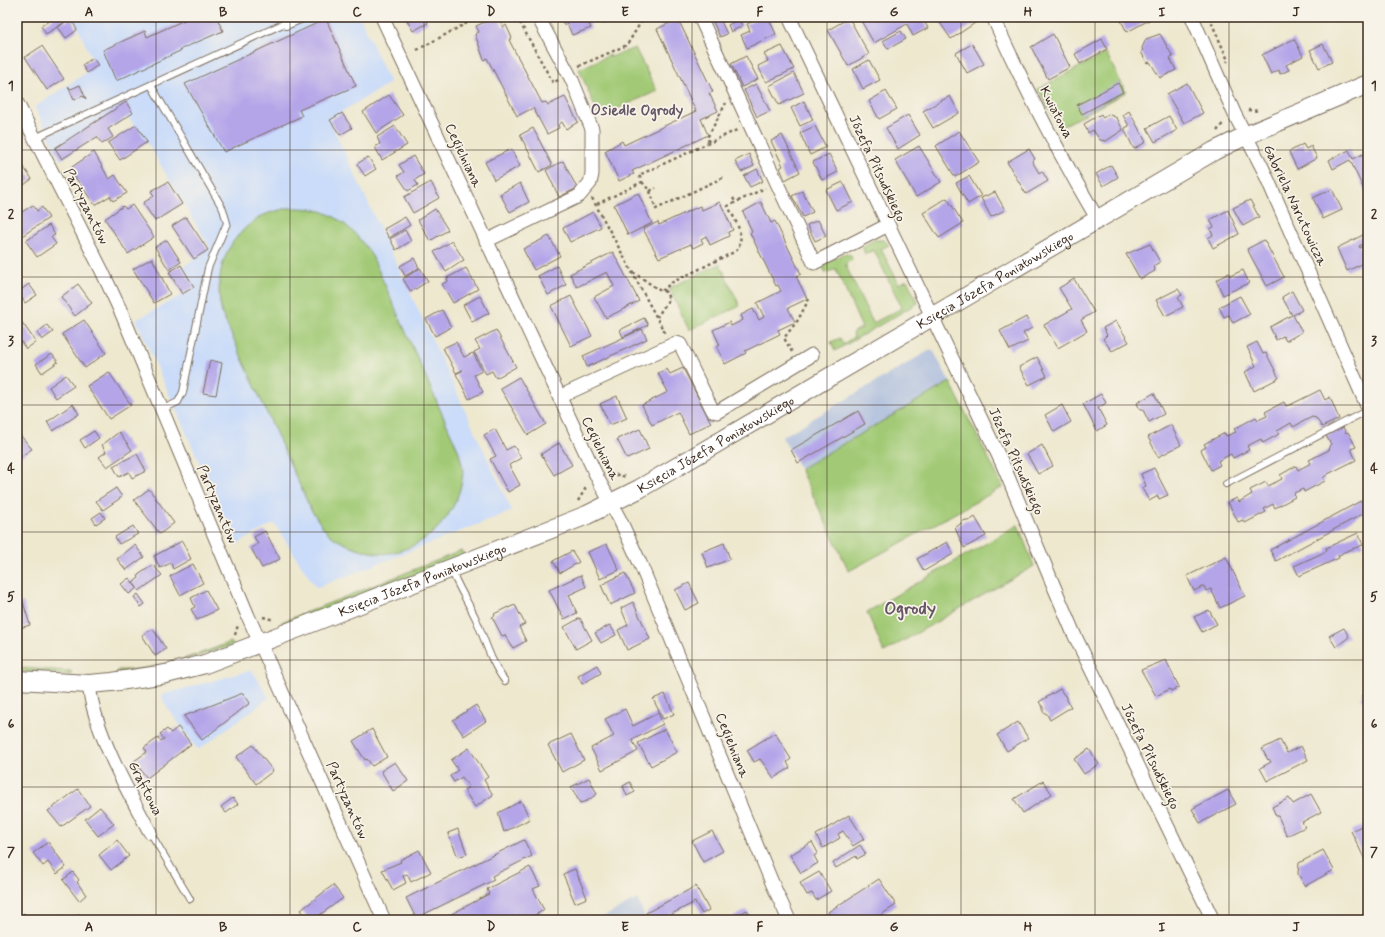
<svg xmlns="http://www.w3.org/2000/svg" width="1385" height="937" font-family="Mynerve,sans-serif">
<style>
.built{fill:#cadcf9}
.industrial{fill:#b7c5de}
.green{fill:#a2ca76;stroke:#6e7a4a}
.building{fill:#b4a5e9}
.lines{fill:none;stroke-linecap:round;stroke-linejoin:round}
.lane-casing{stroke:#7a6c5c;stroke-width:8}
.street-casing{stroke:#7a6c5c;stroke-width:15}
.secondary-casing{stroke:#7a6c5c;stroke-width:20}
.path{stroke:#7a6c5c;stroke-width:2.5;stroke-dasharray:3 3;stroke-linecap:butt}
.lane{stroke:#fff;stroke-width:6}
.street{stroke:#fff;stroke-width:13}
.secondary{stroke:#fff;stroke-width:18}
.grid{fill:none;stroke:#3b2a1e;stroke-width:1;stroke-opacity:0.55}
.labels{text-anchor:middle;stroke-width:3.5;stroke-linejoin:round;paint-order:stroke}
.street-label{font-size:14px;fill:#3b2a1e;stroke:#f7f3e8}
.neighbourhood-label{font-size:15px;font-weight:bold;fill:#655565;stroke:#f7f3e8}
.district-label{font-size:18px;font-weight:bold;fill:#655565;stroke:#f7f3e8}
.neatline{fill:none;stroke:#3b2a1e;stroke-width:1.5}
.grid-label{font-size:13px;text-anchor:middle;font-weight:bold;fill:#3b2a1e}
</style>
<rect width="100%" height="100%" fill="#f7f3e8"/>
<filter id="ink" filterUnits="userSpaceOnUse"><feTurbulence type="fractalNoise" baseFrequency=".025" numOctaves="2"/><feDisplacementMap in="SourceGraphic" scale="8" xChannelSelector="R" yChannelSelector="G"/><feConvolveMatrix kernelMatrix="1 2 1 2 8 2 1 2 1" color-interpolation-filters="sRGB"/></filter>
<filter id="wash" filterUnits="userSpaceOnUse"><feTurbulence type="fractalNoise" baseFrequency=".012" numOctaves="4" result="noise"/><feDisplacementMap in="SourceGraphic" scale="16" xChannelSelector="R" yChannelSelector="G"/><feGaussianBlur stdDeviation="0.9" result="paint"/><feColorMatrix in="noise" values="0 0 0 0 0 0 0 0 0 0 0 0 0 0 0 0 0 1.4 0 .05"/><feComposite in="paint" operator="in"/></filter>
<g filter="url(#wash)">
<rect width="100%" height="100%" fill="#eee8cf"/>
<g class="built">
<polygon points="73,17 360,17 390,83 329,119 512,511 316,588 274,523 236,545 136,320 195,288 183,267 210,248 147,142 128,117 60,160 35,107 98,65 92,59"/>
<polygon points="252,670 269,698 198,750 164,703 162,695"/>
</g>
<g class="industrial">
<polygon points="930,350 934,352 950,382 800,469 782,437"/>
<polygon points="637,899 647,920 598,920"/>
</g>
<g class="green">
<polygon points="635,48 657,91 599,117 579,69 610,55 611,57"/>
<polygon points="1106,53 1126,92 1059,128 1038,89"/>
<path d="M289 208C296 208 304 208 311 209 338 212 360 236 373 258L459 452C460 458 463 466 463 473 459 513 430 546 390 553 381 555 369 552 360 549 348 546 333 539 325 530 320 524 316 516 311 510L222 314C213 274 225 237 262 216 270 212 280 210 289 208Z"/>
<polygon points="874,240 884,240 889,245 881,249 899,284 907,280 918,303 835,351 831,342 840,338 843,344 854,337 853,332 862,328 836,269 826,273 823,267 827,262 844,254 851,255 852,260 845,264 873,323 902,308 874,250 865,254 863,248 865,245"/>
<polygon points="720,264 740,306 689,330 669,288"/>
<polygon points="950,382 1003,487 849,571 800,469"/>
<polygon points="1018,525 1034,566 884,652 867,612"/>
<polygon points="461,551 465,555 292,622 290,621 282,626 281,624 282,622"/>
<path d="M231 642 233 645 178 662 116 674 118 670C152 672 200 654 231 642Z"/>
<polygon points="17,668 71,671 71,675 17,672"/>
</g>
<g id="blocks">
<g class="building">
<polygon points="17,17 28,17 17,24"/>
<polygon points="55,17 62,17 65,22 46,34 41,26"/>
<polygon points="191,17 220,17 217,18 223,31 181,49 182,50 116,81 103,50 145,31 147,37"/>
<polygon points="405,17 425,17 428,23 413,31"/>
<polygon points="496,17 498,17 503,27 506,25 512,38 509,40 542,103 546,102 548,105 565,97 578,122 566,129 562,122 558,125 559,128 547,134 533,108 517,116 487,58 484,60 475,34 479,32 476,26"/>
<polygon points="560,17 617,17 602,24 600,19 589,24 591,28 572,35 567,23 564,25"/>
<polygon points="761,17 768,17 776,34 747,48 741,35 750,31 747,24"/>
<polygon points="862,17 922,17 928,28 913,36 907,24 874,43 860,19"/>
<polygon points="945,17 971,17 975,23 951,39 939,21"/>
<polygon points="1119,17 1150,17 1151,19 1127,32"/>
<polygon points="1237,17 1249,17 1239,22"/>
<polygon points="71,18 77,30 66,38 58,27"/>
<polygon points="849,18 869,54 848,66 828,30"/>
<polygon points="326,19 356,86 299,110 302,116 224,152 185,84"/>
<polygon points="678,19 713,92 709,93 718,111 701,119 708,135 632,171 634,174 619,181 605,151 622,141 624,145 696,111 657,29"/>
<polygon points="720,19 727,34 720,37 713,22"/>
<polygon points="739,19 742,26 731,32 728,25"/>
<polygon points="901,31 906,39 888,49 883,41"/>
<polygon points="1053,34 1070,67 1048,79 1031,47"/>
<polygon points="1160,34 1173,57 1170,58 1176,70 1160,78 1150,62 1147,63 1141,52 1143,51 1142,48 1146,39"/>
<polygon points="1102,39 1107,49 1080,64 1075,54"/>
<polygon points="1294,39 1303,56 1286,65 1289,70 1280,74 1279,70 1271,74 1262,55"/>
<polygon points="972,44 984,64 967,73 956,53"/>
<polygon points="1323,44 1332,62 1319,68 1310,50"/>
<polygon points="42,46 64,79 47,90 25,57"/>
<polygon points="782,46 794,69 766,82 758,66 768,61 764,54"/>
<polygon points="746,56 758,79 742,87 731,64"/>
<polygon points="93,58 98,65 87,73 82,65"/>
<polygon points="869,60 880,80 863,89 853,69"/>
<polygon points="794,73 804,93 779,105 769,86"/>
<polygon points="1118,83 1123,92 1082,114 1077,105"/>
<polygon points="1187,83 1203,113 1184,123 1167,94"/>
<polygon points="756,84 770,111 757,117 744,90"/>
<polygon points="80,85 86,99 83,96 74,100 68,86 71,89"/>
<polygon points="886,91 897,109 879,119 869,101"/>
<polygon points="389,95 403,115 376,133 363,112"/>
<polygon points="950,96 959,113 933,128 923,111"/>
<polygon points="804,101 813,120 800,126 791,108"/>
<polygon points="126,102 133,113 108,129 113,137 102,144 97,137 62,159 55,148"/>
<polygon points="1129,111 1146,142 1134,149 1125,131 1125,128 1129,126 1123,115"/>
<polygon points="342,113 352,128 340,135 330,120"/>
<polygon points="1101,114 1103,118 1108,114 1117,118 1123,130 1106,141 1100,140 1093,130 1088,133 1084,124"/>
<polygon points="908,115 920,135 898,149 886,128"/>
<polygon points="1169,116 1177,130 1155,142 1147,128"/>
<polygon points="136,125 147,142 120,160 108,143"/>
<polygon points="395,126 407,145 382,160 375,147 380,144 377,137"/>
<polygon points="815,126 826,147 810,155 800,133"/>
<polygon points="533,128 552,165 539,172 520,135"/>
<polygon points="959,131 979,162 955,177 936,146"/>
<polygon points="782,135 800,172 785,180 780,168 783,166 771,141"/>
<polygon points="1303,144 1306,149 1311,146 1317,158 1297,169 1289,152"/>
<polygon points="919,146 941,182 916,197 895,160"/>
<polygon points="511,149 520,166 494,180 485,162"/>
<polygon points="1029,149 1035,159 1032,161 1039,173 1042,171 1048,181 1026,194 1007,162"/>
<polygon points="1349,150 1353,159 1363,154 1368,163 1368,190 1365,192 1350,160 1333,169 1329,160"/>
<polygon points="94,152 109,179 115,175 127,193 113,201 110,196 95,205 69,169"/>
<polygon points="749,154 754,166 741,172 735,161"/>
<polygon points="829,154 838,172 822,180 813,162"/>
<polygon points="413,156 424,174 415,180 418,185 408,191 398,176 404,172 399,165"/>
<polygon points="368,157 376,169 365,176 357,164"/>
<polygon points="17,158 32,179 17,190"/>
<polygon points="563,161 577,188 559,197 546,170"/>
<polygon points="1111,165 1118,177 1103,186 1096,174"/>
<polygon points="757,169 763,181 750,187 744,176"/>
<polygon points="969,176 981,196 968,204 956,183"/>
<polygon points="168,182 182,204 155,221 143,203 154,196 151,191"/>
<polygon points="431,182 439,198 413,213 404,197"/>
<polygon points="843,182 853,202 836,210 826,190"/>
<polygon points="520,183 529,202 510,212 500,194"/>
<polygon points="1332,189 1342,210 1323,219 1313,198"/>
<polygon points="802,191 813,212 803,217 792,196"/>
<polygon points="995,192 1005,210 991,217 981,198"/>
<polygon points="638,193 652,223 628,235 614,205"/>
<polygon points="947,198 963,223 939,238 923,213"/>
<polygon points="1250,200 1259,217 1243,226 1233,208"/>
<polygon points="720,202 733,230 728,232 729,236 710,245 706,236 701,239 703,243 693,248 691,244 659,258 643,229 658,222 659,225 700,206 702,210"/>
<polygon points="761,202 771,223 775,221 801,274 796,276 807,299 788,308 795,322 778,330 780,334 745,351 746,353 725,364 717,347 720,345 713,330 730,322 731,326 743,320 741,315 753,309 759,320 764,317 757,303 781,291 778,285 776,286 750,233 752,231 743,212"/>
<polygon points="33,205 37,211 42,207 49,218 22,236 17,230 17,225 20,223 17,215"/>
<polygon points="132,205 154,237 128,254 105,219 123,206 126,209"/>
<polygon points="435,209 448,230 430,241 418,220"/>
<polygon points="1228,210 1239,234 1213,248 1208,238 1213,235 1210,229 1214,227 1210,220"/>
<polygon points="593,212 601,227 570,242 563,228"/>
<polygon points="186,217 208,250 194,259 172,226"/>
<polygon points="405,217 410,225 389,238 384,229"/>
<polygon points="818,220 826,236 815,241 807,225"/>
<polygon points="49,225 55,235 51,237 56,244 37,257 26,241"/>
<polygon points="405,230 411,241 396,250 390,239"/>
<polygon points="1365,234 1368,242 1359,246 1360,248 1366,245 1368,261 1347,271 1337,248"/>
<polygon points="549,236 560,256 534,270 523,249"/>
<polygon points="167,240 181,262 169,270 155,247"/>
<polygon points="1264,240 1284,277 1267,286 1247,249"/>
<polygon points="452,241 464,260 446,272 434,252"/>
<polygon points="1150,244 1160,262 1153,266 1155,271 1140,279 1126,254"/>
<polygon points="613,252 639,301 606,318 594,297 614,286 607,272 577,287 570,274"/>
<polygon points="152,258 170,294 154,303 133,269"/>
<polygon points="414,258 419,268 405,276 400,266"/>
<polygon points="181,265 194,287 182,294 169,272"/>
<polygon points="557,266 566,285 548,295 538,276"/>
<polygon points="420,268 428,281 411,292 403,279"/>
<polygon points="466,268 478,289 453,303 442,284 448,281 447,278"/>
<polygon points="1243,270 1249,283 1223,295 1216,280 1229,273 1230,276"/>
<polygon points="1074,279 1094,312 1081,320 1087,331 1058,348 1044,325 1072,309 1059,288"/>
<polygon points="29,284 37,295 25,303 18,292"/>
<polygon points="78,284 92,303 75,316 61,297"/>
<polygon points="1178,289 1182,295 1178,297 1183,307 1165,316 1156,300"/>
<polygon points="1292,291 1302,310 1293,315 1302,332 1286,341 1283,336 1276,340 1270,327 1292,315 1282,297"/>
<polygon points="480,296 489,313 472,322 463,305"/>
<polygon points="571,296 592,336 571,346 551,306"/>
<polygon points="1240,296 1250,314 1233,323 1229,315 1224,317 1219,307"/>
<polygon points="442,310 451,327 435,336 426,319"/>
<polygon points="1026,317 1032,328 1023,333 1028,341 1010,350 1000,331"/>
<polygon points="644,318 648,325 623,337 620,330"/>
<polygon points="84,320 106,353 85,368 62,334"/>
<polygon points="21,321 36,342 26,349 17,336 17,324"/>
<polygon points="1116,321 1129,342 1112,351 1103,339 1107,335 1103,328"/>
<polygon points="47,325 53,332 42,340 37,333"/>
<polygon points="642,329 647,339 587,367 583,356"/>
<polygon points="496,330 516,367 496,378 492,371 486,374 474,352 480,349 475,341"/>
<polygon points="456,342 464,357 473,353 482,371 474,375 483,392 469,399 456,374 463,370 456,373 443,348"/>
<polygon points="1257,342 1263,354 1266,353 1279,378 1254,391 1245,372 1256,366 1247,347"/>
<polygon points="52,354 58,362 42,373 36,364"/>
<polygon points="1037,357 1047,376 1029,385 1019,367"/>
<polygon points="210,360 222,363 216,395 203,393"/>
<polygon points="683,368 711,423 689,434 678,412 652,425 642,405 668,392 658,373 667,369 670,374"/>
<polygon points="109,372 131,405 109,419 87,386"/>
<polygon points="66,375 74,386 56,398 49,387"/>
<polygon points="519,377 546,424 528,435 500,388"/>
<polygon points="1320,390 1325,400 1330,397 1339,419 1322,427 1316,418 1312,417 1293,427 1291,423 1277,431 1279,434 1263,443 1261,439 1247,446 1249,450 1233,458 1231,454 1218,461 1220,465 1211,470 1201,450 1206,447 1204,444 1225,433 1226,436 1236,432 1234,429 1256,417 1258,420 1267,416 1265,412 1284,402 1286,406 1292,404"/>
<polygon points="1154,393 1164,414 1149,422 1143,410 1140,410 1137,403"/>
<polygon points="1101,394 1106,403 1098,408 1107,425 1097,431 1083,404"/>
<polygon points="617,396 627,418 610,425 600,404"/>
<polygon points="73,404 79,414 53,431 47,422"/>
<polygon points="1062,405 1071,422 1054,432 1045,415"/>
<polygon points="858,411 865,424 798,463 791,450"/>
<polygon points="1171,425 1181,445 1158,457 1148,437"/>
<polygon points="1343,427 1346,433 1348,432 1356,447 1351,449 1356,460 1328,474 1323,478 1325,481 1304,492 1303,489 1294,493 1295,497 1275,508 1273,504 1264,509 1266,512 1245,523 1243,520 1238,522 1228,502 1237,498 1239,502 1252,494 1250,490 1266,482 1268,486 1282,479 1280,475 1296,466 1298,470 1311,463 1309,460 1329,450 1331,444 1326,436"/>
<polygon points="495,429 506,450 514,446 521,458 509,465 520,485 508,492 490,459 496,456 484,435"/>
<polygon points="640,429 649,449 627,459 617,439"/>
<polygon points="94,431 99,438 85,448 80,440"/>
<polygon points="119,432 132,450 107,467 99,457 106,452 102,445"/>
<polygon points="20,435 32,449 17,459 17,437"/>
<polygon points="559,443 572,465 554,475 541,454"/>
<polygon points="1042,445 1053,466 1038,474 1027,454"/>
<polygon points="137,454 146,471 132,478 129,472 119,477 113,466"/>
<polygon points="1154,468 1168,495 1159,499 1158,496 1149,501 1142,488 1146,486 1141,474"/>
<polygon points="116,488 122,497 103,510 96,501"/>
<polygon points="149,489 174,523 160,534 134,500"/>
<polygon points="1368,497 1368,511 1276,561 1270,550"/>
<polygon points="101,512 105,518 96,524 92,518"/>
<polygon points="975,517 986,536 964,548 955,528 965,520 969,521"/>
<polygon points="133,526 138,534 119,544 115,537"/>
<polygon points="265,531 280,559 262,568 251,548 258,544 254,537"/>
<polygon points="1358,533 1363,545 1344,552 1338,556 1339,558 1299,576 1294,566 1327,551 1326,548"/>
<polygon points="182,541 191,559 173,569 171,563 160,568 154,556"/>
<polygon points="947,542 953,554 924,571 917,559"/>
<polygon points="724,543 730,559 708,568 702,552"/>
<polygon points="607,544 619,570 600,579 588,552"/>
<polygon points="135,545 144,557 126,570 117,559"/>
<polygon points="572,551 579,562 560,573 553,561"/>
<polygon points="1226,557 1245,596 1220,608 1211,589 1206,591 1204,586 1194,591 1187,576"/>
<polygon points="193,564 203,583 180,595 170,576"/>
<polygon points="153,565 162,575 139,591 133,582 139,578 138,575"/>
<polygon points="625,573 635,593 610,605 601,585"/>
<polygon points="581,575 586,587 569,595 577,613 564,619 549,590"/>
<polygon points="129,578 137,588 129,594 121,584"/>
<polygon points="689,583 699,603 685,610 675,590"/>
<polygon points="206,590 217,610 197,620 191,609 195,607 191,598"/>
<polygon points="138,594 145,604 141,607 134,597"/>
<polygon points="23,602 30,625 17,629 17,604"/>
<polygon points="633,602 650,639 627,650 618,630 628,625 621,608"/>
<polygon points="515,605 525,624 519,627 526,641 513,648 505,635 502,636 492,617 495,616 494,614 508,607 508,608"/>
<polygon points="1209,610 1217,624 1202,632 1194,617"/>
<polygon points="580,618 592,640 576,649 564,627"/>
<polygon points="610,625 616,635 601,643 595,633"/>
<polygon points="1344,628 1349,637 1336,647 1329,636"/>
<polygon points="153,629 166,649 155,656 142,635"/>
<polygon points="1166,660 1179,687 1171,691 1170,689 1156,696 1141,670"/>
<polygon points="597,665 601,673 582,684 578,676"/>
<polygon points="1060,689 1064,695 1067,697 1067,700 1071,707 1050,720 1047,714 1043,712 1043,707 1039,702"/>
<polygon points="1368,692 1368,708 1361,697"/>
<polygon points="243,693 250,703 202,740 184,716"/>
<polygon points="665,694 674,714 663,719 653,699"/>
<polygon points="476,705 486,721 464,736 453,720"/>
<polygon points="625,709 633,726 658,713 663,724 632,740 638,751 602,770 591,748 614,736 605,719"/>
<polygon points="1018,722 1028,738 1007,751 997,735"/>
<polygon points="178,727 191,744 147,778 134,761 147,752 144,748 158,738 160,741 164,739 160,734 167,729 171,733"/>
<polygon points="372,729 387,757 372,766 367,759 365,760 353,741"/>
<polygon points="665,729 677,752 651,766 638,743"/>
<polygon points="775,733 791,759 787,762 790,768 774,778 760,759 754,762 747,750"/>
<polygon points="571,734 584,760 562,772 548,745"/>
<polygon points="1280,740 1287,753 1301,746 1308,760 1267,781 1260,768 1271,762 1269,759 1268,760 1262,749"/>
<polygon points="253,745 273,771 256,784 236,757"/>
<polygon points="469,748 488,777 484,780 493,795 475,807 464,790 469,787 462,777 454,782 450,776 458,770 451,760"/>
<polygon points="1089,749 1099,764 1084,774 1074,759"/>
<polygon points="395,762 408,781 393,791 381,771"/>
<polygon points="589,778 597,794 587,801 580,803 571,787"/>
<polygon points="1043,781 1052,794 1023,813 1014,799"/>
<polygon points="630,782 635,792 627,796 623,786"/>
<polygon points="78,789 90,806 61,827 48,811"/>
<polygon points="1228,790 1236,804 1200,823 1192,809"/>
<polygon points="1311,794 1321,812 1302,822 1305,827 1287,836 1278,816 1276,816 1272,807 1289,798 1293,804"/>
<polygon points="233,798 238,804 226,813 221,807"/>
<polygon points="521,801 530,819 504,832 498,813"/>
<polygon points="100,807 114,824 98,836 85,819"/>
<polygon points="849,815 864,839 853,846 843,831 838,834 840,838 823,848 816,835"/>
<polygon points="1366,824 1368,829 1368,861 1366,862 1351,831"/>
<polygon points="458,829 467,854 458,857 448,833"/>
<polygon points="712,831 723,851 703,862 692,841"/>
<polygon points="117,840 129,856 111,870 99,855"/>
<polygon points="524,840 532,856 492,876 494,880 416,918 406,898"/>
<polygon points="48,842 66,867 57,874 48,862 43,866 33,853"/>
<polygon points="812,842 818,853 814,856 818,863 801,873 790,855"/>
<polygon points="860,845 866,854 857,859 856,856 836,868 833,863"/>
<polygon points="419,850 431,872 411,882 407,874 403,876 406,883 393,890 382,870 401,862 400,860"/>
<polygon points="1323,850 1334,870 1305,886 1298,874 1299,863"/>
<polygon points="530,867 540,886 533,889 544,910 526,920 484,920 482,916 474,920 448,920 446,917 489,894 487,889"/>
<polygon points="575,869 587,898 575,903 563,874"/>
<polygon points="73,872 79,880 77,882 86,895 79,901 63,880"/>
<polygon points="819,872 831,891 816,900 812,893 807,895 800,883"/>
<polygon points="879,879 896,905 873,920 833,920 828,912"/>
<polygon points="333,885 343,898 313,920 309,920 301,910"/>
<polygon points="696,886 709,910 702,914 695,902 666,917 668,920 649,920 646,913"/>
<polygon points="747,910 753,920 729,920"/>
<polygon points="24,913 30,920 17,920 17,919"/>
<polygon points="79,914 84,920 71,920"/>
</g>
</g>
</g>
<g filter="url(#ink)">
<use href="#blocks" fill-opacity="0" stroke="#7a6c5c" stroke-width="1"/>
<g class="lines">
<defs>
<g id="lane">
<polyline points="151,85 223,209 227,223 208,268 183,392 178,402 161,410"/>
<polyline points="35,138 285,23 286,26 307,17"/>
<polyline points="1226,484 1368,410"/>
<path d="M451 569C458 587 468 602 476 619 485 640 491 663 505 681"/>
<polyline points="150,832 190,899"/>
</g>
<g id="street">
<polyline points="382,17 598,479 620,520 640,563 773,885 789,920"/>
<polyline points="700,17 814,263 888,225"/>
<polyline points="789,17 1003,465 1073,632 1213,920"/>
<path d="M993 17C1024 87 1059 154 1098 220"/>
<polyline points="1192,17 1235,115 1263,169 1368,408"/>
<polyline points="17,103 102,271 122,314 248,616 384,920"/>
<polyline points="486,241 579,196 590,183 592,174 592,129 572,80 538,17"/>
<polyline points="559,397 676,343 680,344 684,352 713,411 717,412 812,355"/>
<path d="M89 684C93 729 128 792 150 832"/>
</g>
<g id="secondary">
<path id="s1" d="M17 680 89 684 112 682 166 674 205 664 281 635 587 515 639 489 1214 151 1245 136 1368 84"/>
</g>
</defs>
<use href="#lane" class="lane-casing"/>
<use href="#street" class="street-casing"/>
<use href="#secondary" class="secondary-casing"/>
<g class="path">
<polyline points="517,17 553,83 558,80"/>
<polyline points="1209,17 1228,60 1227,62"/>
<polyline points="417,50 478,17"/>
<polyline points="579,66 627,45 644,17"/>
<polyline points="1248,110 1260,111"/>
<polyline points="1217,131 1224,122"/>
<polyline points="709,142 707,138 726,103"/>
<polyline points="642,182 650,191 656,209 724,177"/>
<polyline points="650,191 656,188"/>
<polyline points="592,198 666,335"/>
<polyline points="733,198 736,203"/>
<polyline points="597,204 642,182 639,175 737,130"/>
<polyline points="633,272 659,290 666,292 669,299 657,317"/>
<path d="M662 291 671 283 736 251C747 236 735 221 728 206L765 188"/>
<polyline points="792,352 784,338 798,320 809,299"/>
<polyline points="610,473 626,477"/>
<polyline points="578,501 587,486"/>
<polyline points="263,617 274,620"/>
<polyline points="235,635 238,625"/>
</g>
<use href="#lane" class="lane"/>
<use href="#street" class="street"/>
<use href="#secondary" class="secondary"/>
</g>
</g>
<path class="grid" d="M156 17V920M290 17V920M424 17V920M558 17V920M692 17V920M827 17V920M961 17V920M1095 17V920M1229 17V920M17 150H1368M17 277H1368M17 405H1368M17 532H1368M17 660H1368M17 787H1368"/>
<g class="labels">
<g class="street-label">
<text transform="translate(1057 112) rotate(63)" y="5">Kwiatowa</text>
<text transform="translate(464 155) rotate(65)" y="5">Cegielniana</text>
<text transform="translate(878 168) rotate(65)" y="5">Józefa Piłsudskiego</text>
<text transform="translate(1296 205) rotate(65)" y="5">Gabriela Narutowicza</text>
<text transform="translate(87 206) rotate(63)" y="5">Partyzantów</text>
<text dy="5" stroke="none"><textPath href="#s1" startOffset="1071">Księcia Józefa Poniatowskiego</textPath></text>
<text dy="5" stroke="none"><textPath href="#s1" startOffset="747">Księcia Józefa Poniatowskiego</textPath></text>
<text transform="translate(601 448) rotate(64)" y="5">Cegielniana</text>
<text transform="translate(1017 461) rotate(66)" y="5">Józefa Piłsudskiego</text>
<text transform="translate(218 504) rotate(67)" y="5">Partyzantów</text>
<text dy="5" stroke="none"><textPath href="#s1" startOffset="423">Księcia Józefa Poniatowskiego</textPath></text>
<text transform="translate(733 745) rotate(68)" y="5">Cegielniana</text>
<text transform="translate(1151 756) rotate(64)" y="5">Józefa Piłsudskiego</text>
<text transform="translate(146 788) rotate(63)" y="5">Grafitowa</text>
<text transform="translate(348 800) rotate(66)" y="5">Partyzantów</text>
</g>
<g class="neighbourhood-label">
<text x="637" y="115">Osiedle Ogrody</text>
</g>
<g class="district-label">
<text x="910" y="614">Ogrody</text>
</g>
</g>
<rect width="1385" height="937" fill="none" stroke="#f7f3e8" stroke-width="44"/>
<rect x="22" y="22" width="1341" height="893" class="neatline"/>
<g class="grid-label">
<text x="89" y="16">A</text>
<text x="223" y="16">B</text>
<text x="357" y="16">C</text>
<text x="491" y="16">D</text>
<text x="625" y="16">E</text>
<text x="760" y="16">F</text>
<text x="894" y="16">G</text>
<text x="1028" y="16">H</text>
<text x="1162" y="16">I</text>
<text x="1296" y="16">J</text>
<text x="11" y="90">1</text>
<text x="1374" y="90">1</text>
<text x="11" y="218">2</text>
<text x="1374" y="218">2</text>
<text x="11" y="345">3</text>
<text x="1374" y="345">3</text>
<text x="11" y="473">4</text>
<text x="1374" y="473">4</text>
<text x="11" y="601">5</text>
<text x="1374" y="601">5</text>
<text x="11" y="728">6</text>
<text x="1374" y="728">6</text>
<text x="11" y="856">7</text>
<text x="1374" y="856">7</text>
<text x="89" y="931">A</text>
<text x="223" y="931">B</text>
<text x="357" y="931">C</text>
<text x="491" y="931">D</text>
<text x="625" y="931">E</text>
<text x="760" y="931">F</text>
<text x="894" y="931">G</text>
<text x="1028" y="931">H</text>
<text x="1162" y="931">I</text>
<text x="1296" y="931">J</text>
</g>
</svg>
